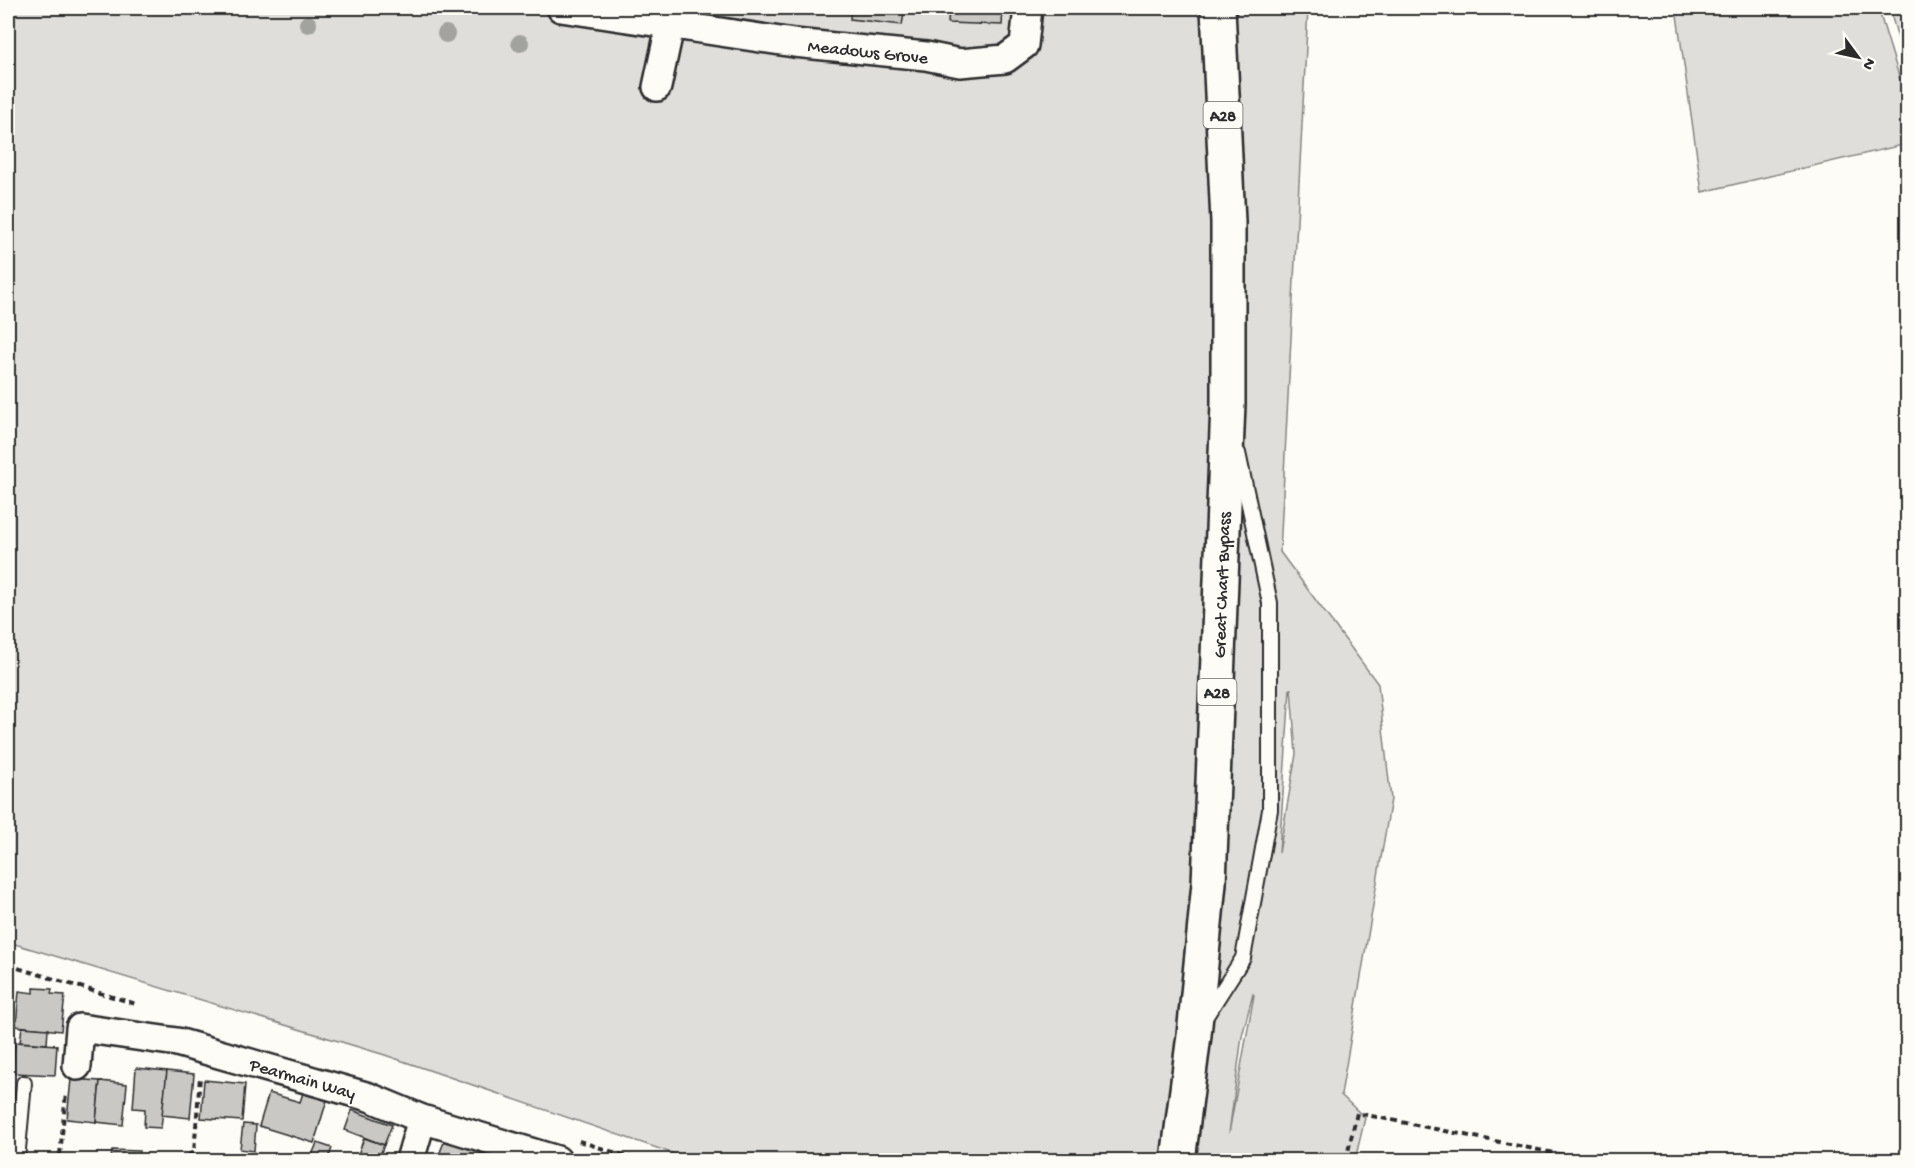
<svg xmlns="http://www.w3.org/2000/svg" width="1915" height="1168" font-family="'Gochi Hand',sans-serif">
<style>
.green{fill:#dfdeda;stroke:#858482;stroke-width:1.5;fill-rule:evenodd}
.building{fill:#c9c8c4;stroke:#2b2b2b;stroke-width:1.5}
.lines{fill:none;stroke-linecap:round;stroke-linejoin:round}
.service-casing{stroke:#2b2b2b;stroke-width:18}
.minor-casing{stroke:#2b2b2b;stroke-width:32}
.primary-casing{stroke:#2b2b2b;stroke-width:38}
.path{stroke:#2b2b2b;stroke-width:4;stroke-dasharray:6 4.5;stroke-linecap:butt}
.service{stroke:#fdfcf7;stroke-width:14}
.minor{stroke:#fdfcf7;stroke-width:27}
.primary{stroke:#fdfcf7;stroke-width:33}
.tree{fill:#a2a29f}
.labels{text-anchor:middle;stroke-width:4.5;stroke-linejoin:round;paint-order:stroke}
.shield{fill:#fdfcf7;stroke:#6a6a68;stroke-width:1.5}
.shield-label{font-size:16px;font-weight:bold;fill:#2b2b2b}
.street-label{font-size:18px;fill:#2b2b2b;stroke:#fdfcf7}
</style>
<rect width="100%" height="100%" fill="#fdfcf7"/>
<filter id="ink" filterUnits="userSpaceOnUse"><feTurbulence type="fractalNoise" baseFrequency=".0167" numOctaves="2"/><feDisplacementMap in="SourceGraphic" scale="12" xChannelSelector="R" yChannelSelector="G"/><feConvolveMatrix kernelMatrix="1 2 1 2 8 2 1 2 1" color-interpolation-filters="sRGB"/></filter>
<g filter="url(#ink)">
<g class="green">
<path d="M8 8H1308L1280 552 1378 684 1391 799 1341 1095 1365 1118 1355 1160H692L385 1055 8 942ZM1291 689 1296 754 1279 853 1290 689ZM1253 994 1254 995 1229 1133 1242 1036Z"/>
<polygon points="1676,8 1878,8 1907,102 1907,144 1702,192"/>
<polygon points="1889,8 1907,8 1907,67"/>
</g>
<g class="building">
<polygon points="784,8 825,8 824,12"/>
<polygon points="851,8 905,8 902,25 850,19"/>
<polygon points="949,8 1003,8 1002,25 948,23"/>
<polygon points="34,988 52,989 51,994 65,995 61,1031 16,1026 19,991 34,993"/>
<polygon points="22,1027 48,1029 47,1044 20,1042"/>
<polygon points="15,1042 57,1045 55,1075 13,1073"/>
<polygon points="136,1068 167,1071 161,1128 144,1127 145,1109 133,1108"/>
<polygon points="167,1071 194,1074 190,1118 162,1115"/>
<polygon points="71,1079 100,1081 96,1122 67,1119"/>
<polygon points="204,1080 245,1084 242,1121 201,1118"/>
<polygon points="100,1081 127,1084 123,1125 96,1122"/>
<polygon points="269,1093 300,1102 303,1093 327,1100 314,1143 259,1126"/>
<polygon points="352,1110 392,1125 384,1145 345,1130"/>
<polygon points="243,1124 256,1125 254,1151 240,1149"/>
<polygon points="446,1137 482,1151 478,1160 437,1160"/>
<polygon points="364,1138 384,1145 378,1160 356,1160"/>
<polygon points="317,1143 332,1148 328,1160 310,1160"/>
<polygon points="112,1150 139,1151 138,1160 111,1160"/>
<polygon points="221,1154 248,1156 248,1160 220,1160"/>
</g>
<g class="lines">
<defs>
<g id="service">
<polyline points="1204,1019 1243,958 1270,810 1270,603 1238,453"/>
<polyline points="17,1160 24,1083"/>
</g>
<g id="minor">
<polyline points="561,8 794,43 926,56 960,63 1005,59 1024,45 1028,8"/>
<polyline points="657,87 674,8"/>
<polyline points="77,1066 80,1028 177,1042 369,1097 422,1119 557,1160"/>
<polyline points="410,1160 422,1119"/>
</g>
<polyline id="primary" points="1178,1160 1194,1035 1209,883 1228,404 1228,222 1218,8"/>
</defs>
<use href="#service" class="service-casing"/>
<use href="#minor" class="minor-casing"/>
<use href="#primary" class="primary-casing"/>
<g class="path">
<polyline points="8,965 136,1004"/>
<polyline points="579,1141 638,1160"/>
<polyline points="60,1155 66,1093"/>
<polyline points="179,1160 194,1152 200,1077"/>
<polyline points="1346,1160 1357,1113 1588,1160"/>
</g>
<use href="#service" class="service"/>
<use href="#minor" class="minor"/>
<use href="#primary" class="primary"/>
</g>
<g class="tree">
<circle cx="308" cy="24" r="9"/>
<circle cx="446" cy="34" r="9"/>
<circle cx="520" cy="43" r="9"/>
</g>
</g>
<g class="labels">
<g class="shield">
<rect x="1203.5" y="102" width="39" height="26" rx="4.5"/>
<rect x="1197.5" y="679" width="39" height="26" rx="4.5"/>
</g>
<g class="shield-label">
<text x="1223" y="121">A28</text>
<text x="1217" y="698">A28</text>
</g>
<g class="street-label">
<text transform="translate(868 51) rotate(6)" y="6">Meadows Grove</text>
<text transform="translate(1221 585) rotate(-88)" y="6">Great Chart Bypass</text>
<text transform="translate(303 1078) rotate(16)" y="6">Pearmain Way</text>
</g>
</g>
<rect width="1915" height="1168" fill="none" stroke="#fdfcf7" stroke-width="30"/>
<rect x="15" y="15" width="1885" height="1138" fill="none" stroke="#2b2b2b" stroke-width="2" filter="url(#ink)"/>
<g transform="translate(1858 57) rotate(123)" stroke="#fdfcf7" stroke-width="4.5" paint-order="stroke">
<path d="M0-4.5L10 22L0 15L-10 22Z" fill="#2b2b2b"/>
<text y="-9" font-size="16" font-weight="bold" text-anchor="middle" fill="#2b2b2b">N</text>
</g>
</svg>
